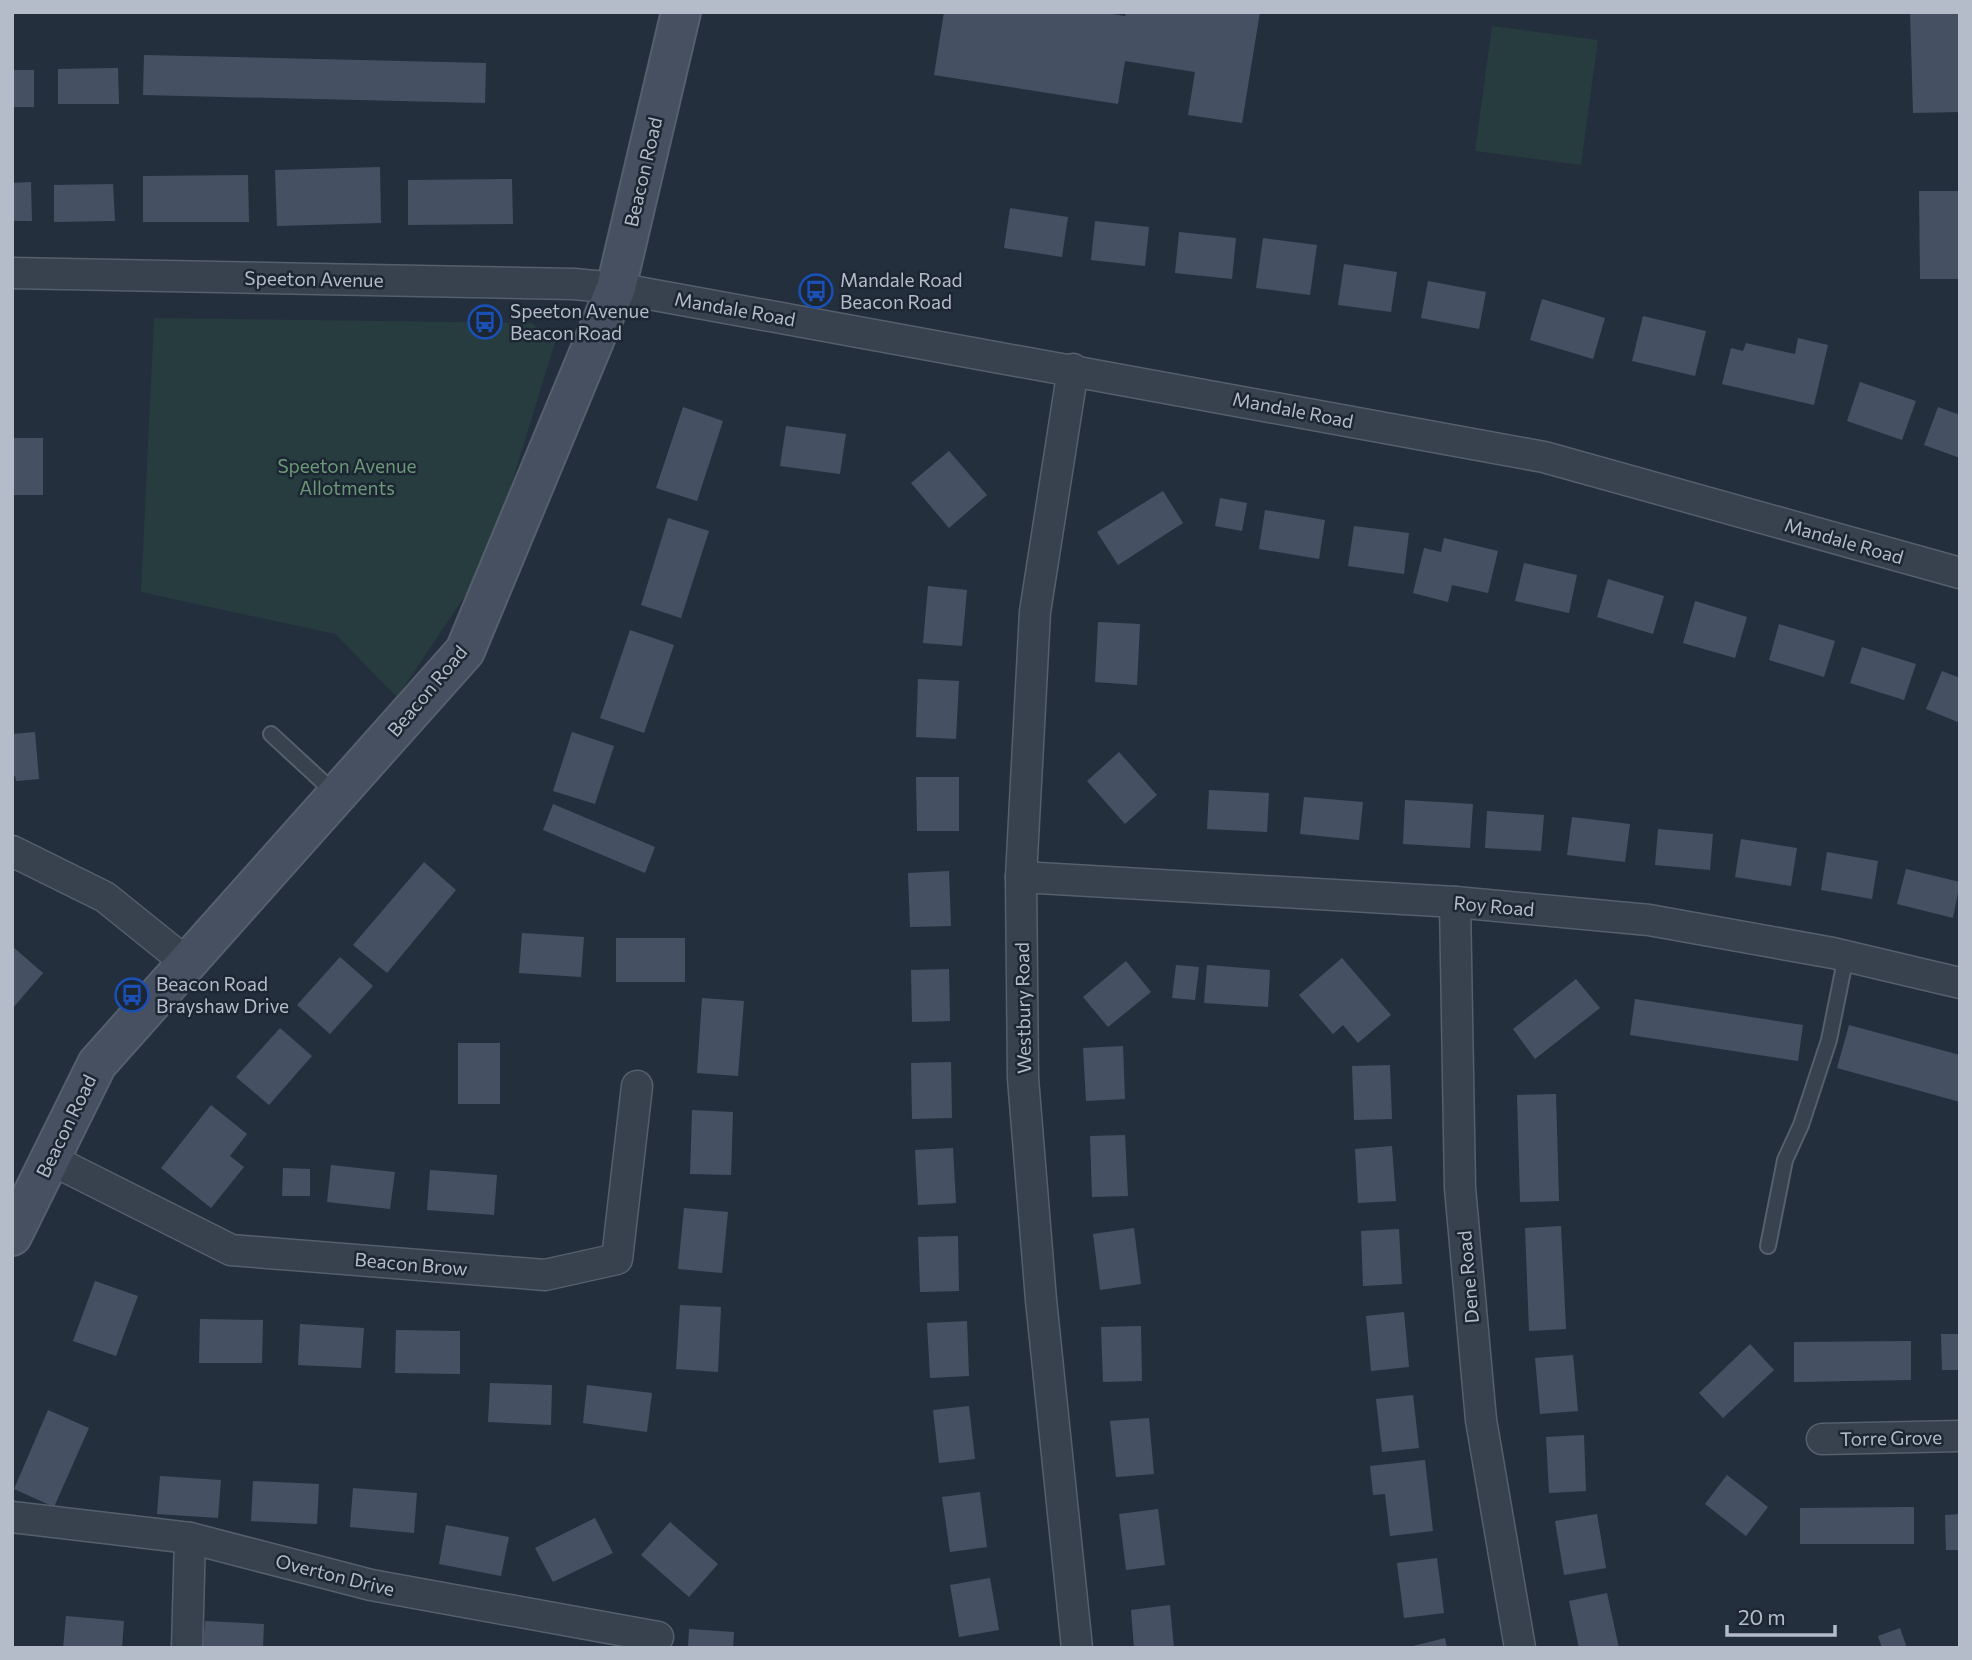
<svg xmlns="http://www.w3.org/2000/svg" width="1972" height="1660" font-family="Commissioner,sans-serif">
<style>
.green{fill:#263c3f}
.building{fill:#455162}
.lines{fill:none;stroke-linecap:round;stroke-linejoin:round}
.lane-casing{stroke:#565f6c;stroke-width:18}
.street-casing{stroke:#565f6c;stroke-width:33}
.secondary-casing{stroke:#565f6c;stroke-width:42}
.lane{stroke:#38414e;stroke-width:14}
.street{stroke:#38414e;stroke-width:30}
.secondary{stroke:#465061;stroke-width:38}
.labels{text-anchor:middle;stroke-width:5;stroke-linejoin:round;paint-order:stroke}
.street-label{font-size:19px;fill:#b4bcc9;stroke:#1d2633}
.poi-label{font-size:19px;fill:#b4bcc9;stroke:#1d2633;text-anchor:start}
.park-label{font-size:19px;fill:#6b9a76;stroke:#1d2633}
</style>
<rect width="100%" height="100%" fill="#242f3e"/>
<g class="green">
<polygon points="1492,26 1598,40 1581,165 1475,151"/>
<polygon points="154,318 531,323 556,339 499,525 473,584 397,697 335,634 141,592"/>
</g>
<g class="building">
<polygon points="944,12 1099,12 1125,16 1126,12 1260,12 1242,123 1188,115 1195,72 1125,61 1118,104 934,75"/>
<polygon points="1910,12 1960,12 1960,112 1913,113"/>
<polygon points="144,55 486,63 485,103 143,95"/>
<polygon points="118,68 119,104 58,104 58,69"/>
<rect x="12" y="70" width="22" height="37"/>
<polygon points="380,167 381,223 277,226 275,170"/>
<polygon points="248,175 249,222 143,222 143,176"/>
<polygon points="512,179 513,224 408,225 408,180"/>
<polygon points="31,182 32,221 12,221 12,183"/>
<polygon points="113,184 115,221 54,222 54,185"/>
<polygon points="1919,191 1960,191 1960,279 1920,279"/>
<polygon points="1010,208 1068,217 1062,257 1004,248"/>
<polygon points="1095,221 1149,227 1145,266 1091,260"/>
<polygon points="1179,232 1236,238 1232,279 1175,273"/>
<polygon points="1263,238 1317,245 1310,295 1256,288"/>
<polygon points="1344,264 1397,272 1391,312 1338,305"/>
<polygon points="1428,281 1486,292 1479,329 1421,318"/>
<polygon points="1542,299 1605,318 1593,359 1530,340"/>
<polygon points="1643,316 1706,331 1695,376 1632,361"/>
<polygon points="1798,338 1828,345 1814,405 1722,384 1731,348 1743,351 1746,343 1795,354"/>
<polygon points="1860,382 1916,401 1902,440 1847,421"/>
<polygon points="683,407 723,421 697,501 656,488"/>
<polygon points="1938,407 1960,415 1960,458 1924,445"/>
<polygon points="786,426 846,434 840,474 780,466"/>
<rect x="12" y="438" width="31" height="57"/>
<polygon points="949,451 987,495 949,528 911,483"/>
<polygon points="1163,491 1183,523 1118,565 1097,532"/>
<polygon points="1220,498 1247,503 1242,531 1215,526"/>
<polygon points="1265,510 1325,520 1319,559 1259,549"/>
<polygon points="668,518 709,531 681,618 641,605"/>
<polygon points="1354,526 1409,533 1404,574 1348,566"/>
<polygon points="1444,538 1498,551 1488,593 1452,585 1448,602 1413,593 1424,548 1441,552"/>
<polygon points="1524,563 1577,575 1569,613 1515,601"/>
<polygon points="1608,579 1664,596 1653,634 1597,617"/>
<polygon points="928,586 967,590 962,646 923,643"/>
<polygon points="1695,601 1747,617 1735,658 1683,643"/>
<polygon points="1098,622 1140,624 1137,685 1095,682"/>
<polygon points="1779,624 1835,641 1824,677 1769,660"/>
<polygon points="630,630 674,645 644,733 600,718"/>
<polygon points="1862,647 1916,664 1904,700 1850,683"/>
<polygon points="1942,671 1960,678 1960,723 1926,709"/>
<polygon points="918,679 959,681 956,739 916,737"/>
<polygon points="35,732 39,779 16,781 15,776 12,776 12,734"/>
<polygon points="572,732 614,746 595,804 553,791"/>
<polygon points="1119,752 1157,795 1125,824 1087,781"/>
<polygon points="916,777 959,777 959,831 917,831"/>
<polygon points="1209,790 1269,793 1267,832 1207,829"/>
<polygon points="1304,797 1363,802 1359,840 1300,834"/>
<polygon points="1405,800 1473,804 1470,848 1403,844"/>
<polygon points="553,804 655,847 645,873 543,830"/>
<polygon points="1487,811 1544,815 1541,851 1485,848"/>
<polygon points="1572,817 1630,824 1625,862 1567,855"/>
<polygon points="1658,829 1713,834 1710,870 1655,865"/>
<polygon points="1741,839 1797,848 1791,886 1735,877"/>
<polygon points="1827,852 1878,861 1872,899 1821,890"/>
<polygon points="424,862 456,890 387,973 353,945"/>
<polygon points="1906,869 1960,882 1953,918 1897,904"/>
<polygon points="949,871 951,926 910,927 908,873"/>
<polygon points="522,933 584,937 581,977 519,973"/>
<rect x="616" y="938" width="69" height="44"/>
<polygon points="12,946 43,973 12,1009"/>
<polygon points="340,957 373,986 330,1034 297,1005"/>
<polygon points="1342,958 1391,1015 1358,1043 1343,1025 1333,1034 1299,995"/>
<polygon points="1126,961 1151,992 1108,1027 1083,997"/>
<polygon points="1176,965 1199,967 1195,1000 1172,998"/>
<polygon points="1207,965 1270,970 1268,1007 1204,1003"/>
<polygon points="949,969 950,1021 912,1022 911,970"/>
<polygon points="1576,979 1600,1008 1535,1059 1513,1029"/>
<polygon points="702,998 744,1001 738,1076 697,1073"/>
<polygon points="1635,999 1803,1025 1798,1061 1630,1035"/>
<polygon points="1849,1025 1960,1055 1960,1102 1837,1068"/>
<polygon points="280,1028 312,1056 269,1105 236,1077"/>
<rect x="458" y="1043" width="42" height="61"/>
<polygon points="1123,1046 1125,1099 1086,1101 1083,1048"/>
<polygon points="951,1062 952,1118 912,1119 911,1063"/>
<polygon points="1390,1065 1392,1119 1354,1120 1352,1066"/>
<polygon points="1556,1094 1559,1201 1520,1202 1517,1095"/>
<polygon points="211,1105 247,1134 230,1156 244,1167 211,1208 161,1168"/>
<polygon points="692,1110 733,1112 731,1175 690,1174"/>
<polygon points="1125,1135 1128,1196 1092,1197 1090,1136"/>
<polygon points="1392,1146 1396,1201 1358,1203 1355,1149"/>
<polygon points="953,1148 956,1203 918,1205 915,1150"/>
<polygon points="331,1165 395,1172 390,1209 327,1202"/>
<polygon points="283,1168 310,1169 310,1196 282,1196"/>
<polygon points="430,1170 497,1175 494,1215 427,1210"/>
<polygon points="684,1208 728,1212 722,1273 678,1269"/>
<polygon points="1561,1226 1566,1329 1529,1331 1525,1228"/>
<polygon points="1134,1228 1141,1284 1100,1290 1093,1234"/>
<polygon points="1399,1229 1402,1284 1363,1286 1361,1231"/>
<polygon points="958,1236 959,1291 920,1292 918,1237"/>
<polygon points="95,1281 138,1296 116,1356 73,1341"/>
<polygon points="680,1305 721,1307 718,1372 676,1369"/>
<polygon points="1404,1312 1409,1367 1371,1371 1366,1316"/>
<polygon points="200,1319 263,1320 262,1363 199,1363"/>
<polygon points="967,1321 969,1376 930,1378 927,1323"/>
<polygon points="300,1324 364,1328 361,1368 298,1365"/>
<polygon points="1141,1326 1142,1381 1103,1382 1101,1327"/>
<polygon points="396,1330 460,1331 460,1374 395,1373"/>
<polygon points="1941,1334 1960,1334 1960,1370 1942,1370"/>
<polygon points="1911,1341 1911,1380 1794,1382 1794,1342"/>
<polygon points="1750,1344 1774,1370 1723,1418 1699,1393"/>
<polygon points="1573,1355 1578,1411 1540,1414 1535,1358"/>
<polygon points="490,1383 552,1385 551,1425 488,1422"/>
<polygon points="587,1385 652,1393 647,1432 583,1423"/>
<polygon points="1413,1395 1419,1448 1382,1452 1376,1399"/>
<polygon points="969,1406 975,1459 939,1463 933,1410"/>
<polygon points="48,1410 89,1428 54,1507 14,1489"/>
<polygon points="1149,1418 1154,1474 1116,1477 1110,1421"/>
<polygon points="1584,1435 1586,1491 1549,1493 1546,1437"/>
<polygon points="1425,1460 1433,1531 1390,1536 1385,1494 1373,1495 1370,1466"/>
<polygon points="1727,1475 1768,1507 1746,1536 1705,1504"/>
<polygon points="160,1476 221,1480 218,1518 157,1514"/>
<polygon points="253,1481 319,1484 317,1524 251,1521"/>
<polygon points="353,1488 417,1493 414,1533 350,1527"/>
<polygon points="980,1492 987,1547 950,1552 942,1497"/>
<polygon points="1914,1507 1914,1544 1800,1544 1800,1508"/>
<polygon points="1158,1509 1165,1565 1126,1570 1119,1514"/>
<polygon points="1597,1514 1606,1568 1564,1575 1555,1521"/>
<polygon points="1960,1514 1960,1550 1946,1550 1945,1515"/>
<polygon points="595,1518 613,1553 553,1582 535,1548"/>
<polygon points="670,1522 718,1564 689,1597 641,1555"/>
<polygon points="446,1525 509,1537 501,1576 439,1564"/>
<polygon points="1437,1558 1444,1613 1404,1618 1397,1563"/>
<polygon points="990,1578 999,1630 959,1637 950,1585"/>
<polygon points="1607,1593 1619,1648 1579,1648 1569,1601"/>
<polygon points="1170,1605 1174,1648 1134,1648 1131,1610"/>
<polygon points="66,1616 124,1621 122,1648 63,1648"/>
<polygon points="205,1621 264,1624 263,1648 203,1648"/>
<polygon points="1900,1628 1907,1648 1882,1648 1878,1636"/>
<polygon points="689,1629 734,1632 733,1648 688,1648"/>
<polygon points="1445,1638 1447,1648 1409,1648 1409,1647"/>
</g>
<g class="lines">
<defs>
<g id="lane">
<polyline points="271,734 337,795"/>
<polyline points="1768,1246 1785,1160 1801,1125 1829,1040 1846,956"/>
</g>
<g id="street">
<polyline points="12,273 574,284 616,288 1544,457 1960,573"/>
<polyline points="1073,369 1035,612 1021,877 1023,1078 1041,1300 1077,1648"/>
<polyline points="12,851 105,897 187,963"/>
<polyline points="1021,877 1455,902 1649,920 1833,953 1960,983"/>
<polyline points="1455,902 1460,1188 1481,1420 1520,1648"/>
<polyline points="50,1159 231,1250 545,1275 617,1259 637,1086"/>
<polyline points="1822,1439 1960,1436"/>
<polyline points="12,1517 190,1538 371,1585 658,1637"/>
<polyline points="187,1648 190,1538"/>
</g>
<polyline id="secondary" points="12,1236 97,1064 465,651 616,288 681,12"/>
</defs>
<use href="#lane" class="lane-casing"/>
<use href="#street" class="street-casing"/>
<use href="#secondary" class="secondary-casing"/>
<use href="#lane" class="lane"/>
<use href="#street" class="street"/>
<use href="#secondary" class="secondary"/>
</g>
<defs>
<symbol id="bus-ring" viewBox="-11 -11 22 22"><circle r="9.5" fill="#1d2633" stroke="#1a4fb4" stroke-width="1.5"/><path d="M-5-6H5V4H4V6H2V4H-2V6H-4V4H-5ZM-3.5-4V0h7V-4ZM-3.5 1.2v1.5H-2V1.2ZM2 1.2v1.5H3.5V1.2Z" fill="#1a4fb4"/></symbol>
</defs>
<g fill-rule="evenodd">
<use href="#bus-ring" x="797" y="272" width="38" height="38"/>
<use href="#bus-ring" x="466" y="303" width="38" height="38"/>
<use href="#bus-ring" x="113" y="976" width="38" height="38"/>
</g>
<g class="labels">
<g class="street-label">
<text transform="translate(643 172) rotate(-77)" y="7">Beacon Road</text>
<text transform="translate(314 279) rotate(1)" y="7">Speeton Avenue</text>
<text transform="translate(735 309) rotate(10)" y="7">Mandale Road</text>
<text transform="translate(1293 410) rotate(11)" y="7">Mandale Road</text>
<text transform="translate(1844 541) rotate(16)" y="7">Mandale Road</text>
<text transform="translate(427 691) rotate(-50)" y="7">Beacon Road</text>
<text transform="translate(1494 906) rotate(5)" y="7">Roy Road</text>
<text transform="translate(1023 1008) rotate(-91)" y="7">Westbury Road</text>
<text transform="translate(66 1126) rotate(-64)" y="7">Beacon Road</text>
<text transform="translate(411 1264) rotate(5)" y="7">Beacon Brow</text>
<text transform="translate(1468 1277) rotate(-95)" y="7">Dene Road</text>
<text transform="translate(1891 1438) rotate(-1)" y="7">Torre Grove</text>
<text transform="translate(335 1575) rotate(14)" y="7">Overton Drive</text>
</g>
<g class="poi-label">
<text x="840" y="287">Mandale Road<tspan x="840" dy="22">Beacon Road</tspan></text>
<text x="510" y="318">Speeton Avenue<tspan x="510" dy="22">Beacon Road</tspan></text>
<text x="156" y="991">Beacon Road<tspan x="156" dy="22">Brayshaw Drive</tspan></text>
</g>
<g class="park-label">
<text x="347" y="473">Speeton Avenue<tspan x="347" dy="22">Allotments</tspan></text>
</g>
</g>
<rect width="1972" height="1660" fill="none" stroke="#b4bcc9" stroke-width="28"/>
<path d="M1727 1625v10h108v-10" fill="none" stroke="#b4bcc9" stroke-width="3.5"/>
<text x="1738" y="1625" font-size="21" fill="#b4bcc9" stroke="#1d2633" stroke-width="5" paint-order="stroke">20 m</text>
</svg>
